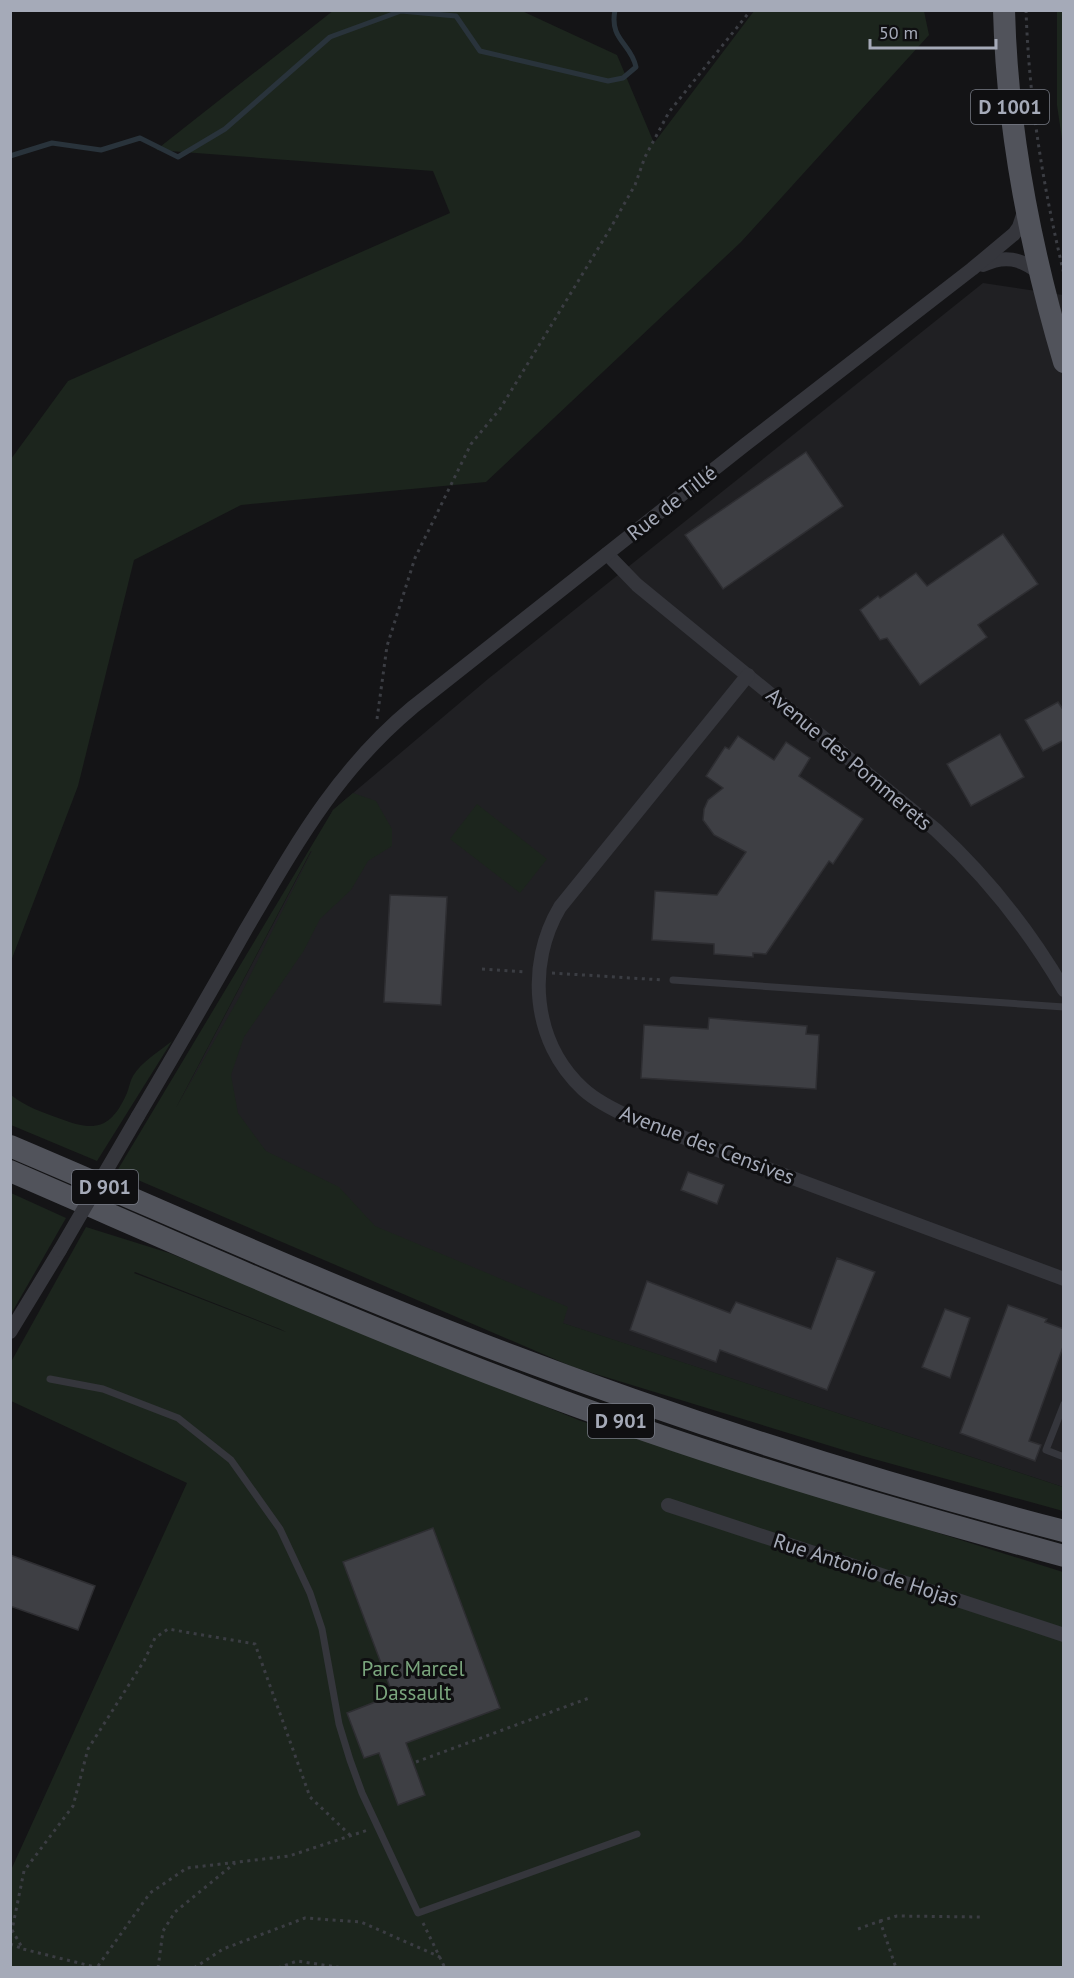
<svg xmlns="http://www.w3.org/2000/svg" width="1074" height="1978" font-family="'PT Sans',sans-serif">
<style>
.built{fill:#202023}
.green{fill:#1c251d;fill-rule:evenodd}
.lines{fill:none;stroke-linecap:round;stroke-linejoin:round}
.stream{stroke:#29333b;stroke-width:5}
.building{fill:#3e3f44;stroke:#2e2e32;stroke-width:1.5}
.path{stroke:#3b3d43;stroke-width:3;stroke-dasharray:3 4.5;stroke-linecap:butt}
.service{stroke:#35363c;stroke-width:7}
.minor{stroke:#35363c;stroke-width:14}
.primary{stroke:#51535b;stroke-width:22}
.minor-bridge{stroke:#35363c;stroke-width:14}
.labels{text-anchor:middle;stroke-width:6;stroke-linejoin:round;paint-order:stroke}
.shield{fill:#0f0f11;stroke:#787c86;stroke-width:1.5}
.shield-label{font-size:20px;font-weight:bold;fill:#a5aab8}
.street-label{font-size:21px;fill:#a5aab8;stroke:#0f0f11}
.park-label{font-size:21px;fill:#7aa57d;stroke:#0f0f11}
</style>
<rect width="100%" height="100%" fill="#141416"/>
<polygon class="built" points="983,283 1063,295 1063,1487 522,1310 154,1150 333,810 488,679"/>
<g class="green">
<polygon points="334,10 522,11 617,55 654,143 754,11 924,11 929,35 741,242 486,482 241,505 134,560 78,786 11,961 11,459 68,381 450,213 433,171 156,150"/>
<polygon points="1057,11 1063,11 1063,146 1057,105"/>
<path d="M353 793 376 801 392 829V846L368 861 351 890 320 919 303 952 244 1037 231 1075 238 1113 266 1151 339 1187 375 1226 568 1307 563 1323 1063 1487V1511L863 1456 573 1367 117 1171 333 810ZM312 851 240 996 176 1108 311 851Z"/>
<polygon points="477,804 547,859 520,893 450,839"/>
<path d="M172 1041 97 1161 11 1125V1095C26 1107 42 1112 61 1119 95 1132 111 1129 127 1093 129 1088 130 1081 133 1076 141 1062 160 1051 172 1041Z"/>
<polygon points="11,1193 66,1218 11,1314"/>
<path d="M86 1227 169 1253 581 1421 1063 1572V1967H11V1870L187 1483 11 1401V1362ZM135 1272 280 1329 286 1332 134 1273Z"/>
</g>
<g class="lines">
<path class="stream" d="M10 156 52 143 101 150 140 138 178 157 225 129 330 37 401 11 456 16 480 51 608 81 623 78 636 67C631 43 609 40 615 10"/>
</g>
<g class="building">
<polygon points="806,452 843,506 723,589 685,535"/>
<polygon points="1003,534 1038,584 978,625 987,637 920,685 887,638 880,640 860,610 878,596 880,598 916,573 927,586"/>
<polygon points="1058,702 1064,711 1064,740 1043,751 1025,720"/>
<polygon points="1000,734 1024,777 971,806 947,764"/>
<polygon points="738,736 774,760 786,742 810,758 799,776 863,819 833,864 829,861 766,954 753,953 753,957 714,954 714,944 652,940 655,891 717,895 746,852 714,835 703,820 704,809 708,800 723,788 706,776 725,747 729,749"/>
<polygon points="390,895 447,897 441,1005 384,1002"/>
<polygon points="709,1018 807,1026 806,1034 819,1035 816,1089 641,1078 644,1025 708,1029"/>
<polygon points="688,1172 724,1185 717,1204 681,1190"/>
<polygon points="837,1258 875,1272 827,1390 720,1350 716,1362 630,1330 647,1281 730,1313 736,1302 811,1329"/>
<polygon points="1008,1305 1047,1319 1045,1322 1064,1329 1064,1344 1029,1441 1041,1445 1035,1461 960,1433"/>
<polygon points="945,1309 970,1318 950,1378 922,1367"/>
<polygon points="433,1528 500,1708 406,1743 425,1795 398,1805 379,1753 364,1758 347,1713 393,1695 343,1562"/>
<polygon points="10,1555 95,1586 78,1630 10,1606"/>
</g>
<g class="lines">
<g class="path">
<path d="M1026 10C1029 100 1043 187 1064 274"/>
<polyline points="377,719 387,646 415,558 471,444 500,409 610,229 635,185 645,157 669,112 751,10"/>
<polyline points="482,969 525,972"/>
<polyline points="552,973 663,980"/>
<polyline points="416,1762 589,1698"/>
<polyline points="880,1921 897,1916 981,1917"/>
<polyline points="423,1923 445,1968"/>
<polyline points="858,1929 880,1921 896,1968"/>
<polyline points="10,1944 21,1948"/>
<polyline points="98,1966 150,1893 187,1868 289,1856 368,1830"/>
<polyline points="99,1968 23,1949 12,1930 24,1871 73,1806 88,1749 144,1661 155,1638 168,1629 255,1644 310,1797 351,1836"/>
<polyline points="158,1968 163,1931 175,1912 235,1863"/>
<polyline points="194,1968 223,1949 305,1918 361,1922 440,1957"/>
<polyline points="278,1968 297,1961 343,1968"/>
</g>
<g class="service">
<polyline points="673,980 1064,1007"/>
<polyline points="50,1379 103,1389 178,1418 231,1460 280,1529 310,1593 322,1629 339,1724 350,1760 362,1793 418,1913 637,1834"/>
<polyline points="1064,1404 1046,1450 1064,1457"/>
</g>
<g class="minor">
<path d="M983 265C1004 255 1021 258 1039 273"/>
<path d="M607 554 637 585 936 830C987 877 1029 930 1064 990"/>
<path d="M748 675 560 907C526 964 532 1042 583 1089 597 1102 616 1111 634 1119L1064 1279"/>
<path d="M138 1116C174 1055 210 993 245 931 295 846 336 771 413 707L746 444 972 269 1014 234 1019 227 1024 212"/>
<polyline points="10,1332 60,1250"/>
<polyline points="668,1505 1064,1635"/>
</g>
<g class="primary">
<path d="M1004 10C1007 130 1030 247 1064 362"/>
<path d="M10 1146C161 1210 310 1278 463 1337 659 1413 860 1478 1064 1531"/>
<path d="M10 1171C181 1245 351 1322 525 1387 701 1454 882 1507 1064 1556"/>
</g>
<polyline class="minor-bridge" points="60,1250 138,1116"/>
</g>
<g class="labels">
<g class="shield">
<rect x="971" y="90" width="78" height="34" rx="4.5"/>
<rect x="72" y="1170" width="66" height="34" rx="4.5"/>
<rect x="588" y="1404" width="66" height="34" rx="4.5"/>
</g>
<g class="shield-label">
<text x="1010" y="114">D 1001</text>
<text x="105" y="1194">D 901</text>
<text x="621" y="1428">D 901</text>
</g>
<g class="street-label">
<text transform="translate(672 503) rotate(-38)" y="7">Rue de Tillé</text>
<text transform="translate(849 759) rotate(40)" y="7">Avenue des Pommerets</text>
<text transform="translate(707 1145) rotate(21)" y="7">Avenue des Censives</text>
<text transform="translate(866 1570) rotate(18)" y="7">Rue Antonio de Hojas</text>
</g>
<g class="park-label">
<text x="413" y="1676">Parc Marcel<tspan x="413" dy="24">Dassault</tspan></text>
</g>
</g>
<rect width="1074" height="1978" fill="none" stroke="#a5aab8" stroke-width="24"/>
<path d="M870 39v9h126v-9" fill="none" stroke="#a5aab8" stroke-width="3"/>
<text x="879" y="39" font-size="18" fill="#a5aab8" stroke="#0f0f11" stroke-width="4.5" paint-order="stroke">50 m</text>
</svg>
